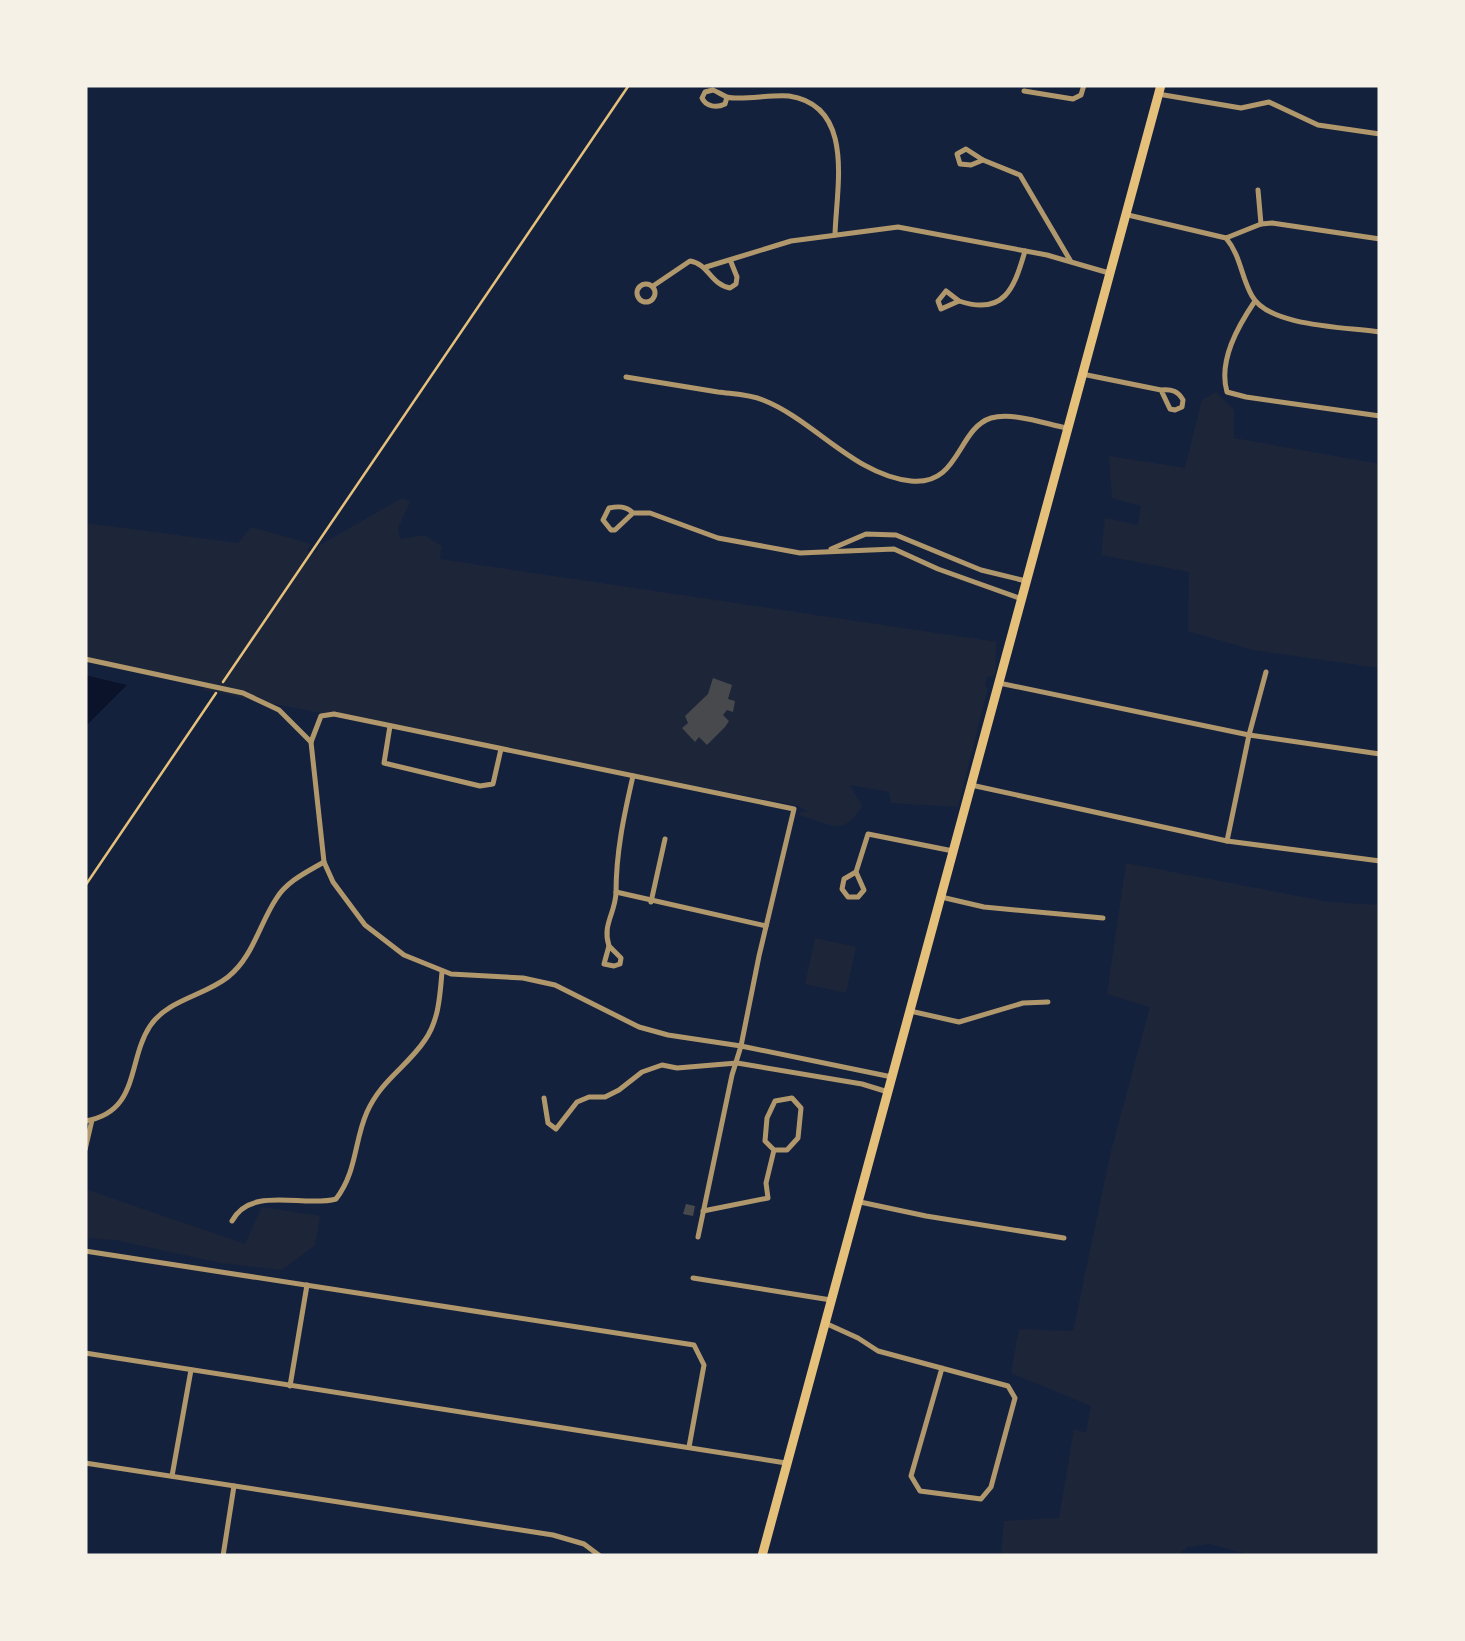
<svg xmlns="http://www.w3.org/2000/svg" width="1465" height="1641" font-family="'Space Grotesk',sans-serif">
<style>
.green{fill:#1d2539}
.water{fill:#0b132b}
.building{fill:#48494c}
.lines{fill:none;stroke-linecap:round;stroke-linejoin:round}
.path{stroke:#e5c07b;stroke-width:2.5}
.minor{stroke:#b1986c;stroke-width:5}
.primary{stroke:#e5c07b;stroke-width:9}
</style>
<rect width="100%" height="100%" fill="#14213d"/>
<g class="green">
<polygon points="1216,392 1234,410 1234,438 1380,464 1380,668 1253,650 1188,631 1189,572 1101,555 1105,518 1138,525 1141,506 1112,498 1109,456 1185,468 1202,400"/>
<path d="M402 498 410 502 398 528 400 539 424 535 442 546 440 559 997 642C994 655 998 664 994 676L987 677 985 686 988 688 958 807 891 803 889 792 850 785 862 806C843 838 831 824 799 815L801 812H808L799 806 202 690 206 687 85 660V523L238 543 251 527 311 544 307 551 315 553 320 545Z"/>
<polygon points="1126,863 1329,902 1380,905 1380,1556 1254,1556 1210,1544 1188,1547 1176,1556 1001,1556 1004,1521 1059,1518 1074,1429 1086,1433 1091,1406 1011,1373 1019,1329 1073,1331 1111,1151 1150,1007 1107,994"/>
<polygon points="815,938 856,947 846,993 805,984"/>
<polygon points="85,1189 245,1244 262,1207 320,1216 315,1245 282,1270 221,1263 115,1240 85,1238"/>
</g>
<polygon class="water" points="85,675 127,685 85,727"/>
<g class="building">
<polygon points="713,678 732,685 728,699 735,701 733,712 727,710 723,715 729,721 725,727 707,745 699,737 695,742 682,728 688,723 685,716 708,694"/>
<polygon points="686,1204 695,1206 693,1216 683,1214"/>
</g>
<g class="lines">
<g class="path">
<polyline points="223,682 629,85"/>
<polyline points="85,886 216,693"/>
</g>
<g class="minor">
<polyline points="1024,91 1073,99 1081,95 1084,85"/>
<polyline points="1158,94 1241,108 1269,102 1318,125 1380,134"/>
<path d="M727 97 725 104C717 108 706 107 702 98L705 92 713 90C718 92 722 95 727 97 741 101 771 94 789 96 856 106 836 189 835 235"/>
<polygon points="966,149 983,160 971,165 960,164 957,154"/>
<polyline points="983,160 1020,175 1070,260"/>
<polyline points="1258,190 1261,224"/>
<polyline points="1128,215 1226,238 1261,224 1272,223 1380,239"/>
<path d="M1226 238C1241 256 1241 277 1252 296 1269 327 1347 327 1380 332"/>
<polyline points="706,267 791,241 898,227 1047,255 1109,273"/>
<circle cx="646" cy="293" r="9"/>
<path d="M653 286 690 261C709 264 710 284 730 288L736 284 737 277 731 262"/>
<polygon points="946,291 959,301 941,309 938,301"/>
<path d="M959 301C1004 316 1014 289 1025 251"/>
<path d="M1255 301C1238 326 1218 361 1227 392L1246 397 1380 416"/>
<path d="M1082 374 1161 390 1170 409 1175 410 1182 407 1183 400C1178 391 1172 389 1161 390"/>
<path d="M626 377C656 382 687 387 718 392 733 394 749 394 763 400 814 420 854 475 911 481 960 486 957 429 991 418 1013 412 1046 424 1067 428"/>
<path d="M633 513C626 506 619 506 609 508L603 520 611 530H615L633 513H650L718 538 800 553 894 549 938 569 1022 599"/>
<polyline points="831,549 866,534 896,535 981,570 1026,581"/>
<polyline points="85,659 243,693 279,710 311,742"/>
<polyline points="999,683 1249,735 1380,754"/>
<polyline points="390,726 384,763 480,786 493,784 501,749"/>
<polyline points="971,785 1227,841 1380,861"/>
<polyline points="1227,841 1249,735 1266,672"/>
<polyline points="856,872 864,890 858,897 848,897 842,889 844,879 856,872 868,834 953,851"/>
<polyline points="616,892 766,926"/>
<polyline points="941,897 984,907 1103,918"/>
<polyline points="651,902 665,839"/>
<path d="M609 946C602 925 615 914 616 893 616 852 624 815 633 776"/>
<polygon points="609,946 621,958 620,964 614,966 604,964"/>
<polyline points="910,1011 959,1022 1023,1003 1048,1002"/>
<polyline points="544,1098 548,1123 556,1129 577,1102 589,1097 605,1097 619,1090 642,1072 662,1065 677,1068 737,1063 862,1084 888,1092"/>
<path d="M85 1121C140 1112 127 1061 150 1026 167 1000 204 996 228 977 253 957 259 925 276 899 287 881 307 872 324 862"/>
<polyline points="85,1150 92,1120"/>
<polyline points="860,1202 926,1216 1064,1238"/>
<polyline points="703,1211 768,1198 766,1183 774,1150 765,1141 767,1118 775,1101 792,1098 801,1108 798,1138 787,1150 774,1150"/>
<path d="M232 1221C251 1185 304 1208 336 1199 357 1172 354 1141 367 1112 382 1079 407 1067 425 1040 439 1020 440 995 442 972"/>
<polyline points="698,1237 732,1075 741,1046 759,956 794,809 334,714 321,716 311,742 324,862 333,882 365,925 404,955 451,974 523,978 555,985 639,1027 668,1035 741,1046 892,1077"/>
<polyline points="85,1251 694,1345 704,1365 689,1447"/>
<polyline points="693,1278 831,1300"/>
<polyline points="825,1323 858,1338 878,1351 1008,1386 1015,1398 991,1487 981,1499 920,1491 911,1476 942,1368"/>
<polyline points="85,1353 786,1463"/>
<polyline points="290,1386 307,1285"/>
<polyline points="85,1463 553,1535 584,1544 600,1556"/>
<polyline points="172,1476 191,1370"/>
<polyline points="223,1556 234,1486"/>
</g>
<polyline class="primary" points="762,1556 1161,85"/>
</g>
<rect width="1465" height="1641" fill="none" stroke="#f6f1e7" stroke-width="175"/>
</svg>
